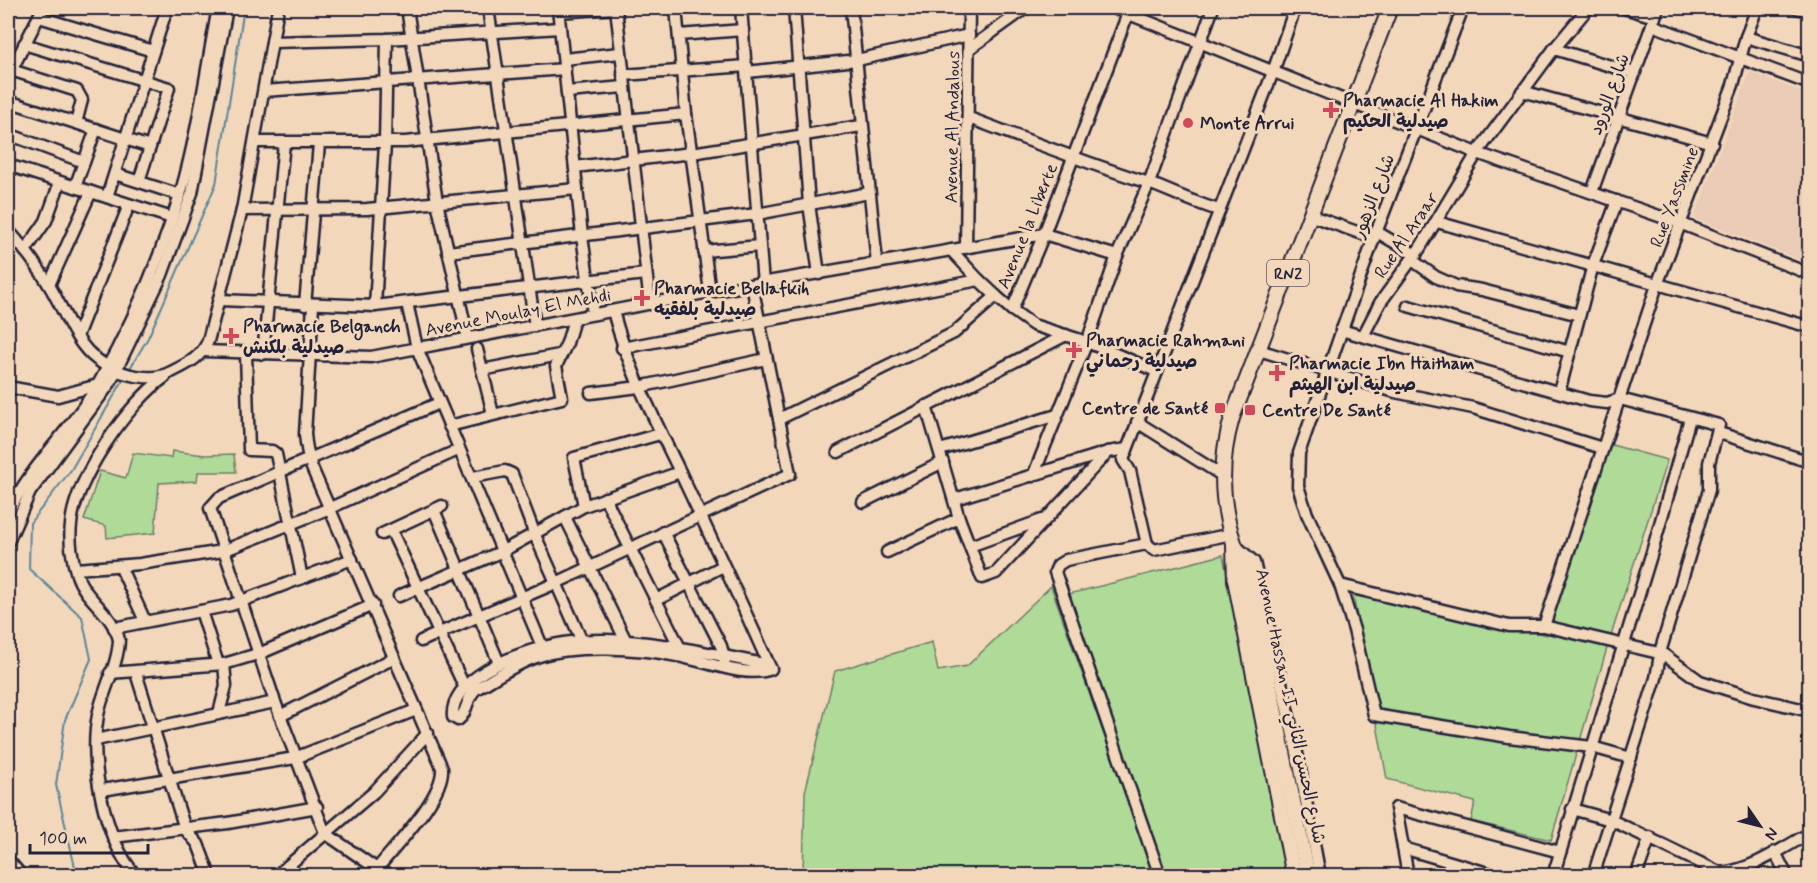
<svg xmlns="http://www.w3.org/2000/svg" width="1817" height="883" font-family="Mynerve,'Playpen Sans Arabic',sans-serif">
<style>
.built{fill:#eacbb5}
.green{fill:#b0da98;stroke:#697e6a;stroke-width:1.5}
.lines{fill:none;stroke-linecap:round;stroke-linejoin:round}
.stream{stroke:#5a879d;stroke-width:2}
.minor-casing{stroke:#22223b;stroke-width:15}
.major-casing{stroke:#22223b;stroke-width:18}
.minor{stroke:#f3d7ba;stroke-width:10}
.major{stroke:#f3d7ba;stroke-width:14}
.poi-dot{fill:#d1495b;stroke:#f3d7ba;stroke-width:2}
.labels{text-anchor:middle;stroke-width:6;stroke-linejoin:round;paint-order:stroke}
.shield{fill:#f3d7ba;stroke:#615861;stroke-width:1.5}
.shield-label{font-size:16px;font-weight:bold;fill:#22223b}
.street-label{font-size:18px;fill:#22223b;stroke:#f3d7ba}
.poi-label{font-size:18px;font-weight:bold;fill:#22223b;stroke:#f3d7ba;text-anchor:start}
</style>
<rect width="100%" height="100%" fill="#f3d7ba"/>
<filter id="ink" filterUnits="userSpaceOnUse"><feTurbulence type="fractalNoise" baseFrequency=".0167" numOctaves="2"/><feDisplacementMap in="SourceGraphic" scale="12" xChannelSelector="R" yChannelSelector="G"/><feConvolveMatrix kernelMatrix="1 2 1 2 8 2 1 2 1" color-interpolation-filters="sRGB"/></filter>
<g filter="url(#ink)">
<polygon class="built" points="1750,72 1809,95 1809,263 1694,218"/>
<g class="green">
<polygon points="1608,444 1667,460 1607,648 1551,840 1471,821 1475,802 1387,779 1353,595 1547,635"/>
<polygon points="172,451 205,455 234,454 236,472 198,472 197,481 159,483 155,533 107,538 106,526 84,520 100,471 126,478 133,453 171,458"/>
<polygon points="1223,555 1289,875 1166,875 1069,594"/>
<polygon points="1051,586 1154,875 803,875 805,792 835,671 932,642 938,671 967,666"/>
</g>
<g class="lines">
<g class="stream">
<polyline points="129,370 148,338 216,184 244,8"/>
<polyline points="77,876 56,785 65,720 91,659 82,617 29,569 30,523 71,470 125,377"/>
</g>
<defs>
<g id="minor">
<polyline points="407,8 437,202 468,338"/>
<polyline points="488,8 535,326"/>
<polyline points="558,8 582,236 593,314"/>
<polyline points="616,8 650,304"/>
<polyline points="676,8 686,114 710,292"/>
<polyline points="741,8 763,284"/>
<polyline points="794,8 809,204 819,274"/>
<polyline points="851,8 877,263"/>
<polyline points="1114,8 1477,153 1682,224 1810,274"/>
<polyline points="1130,8 1044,234 1012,310 1033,325 1087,342 1156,371"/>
<polyline points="1463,8 1374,238 1299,453 1298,486 1307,514 1340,585 1354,630 1374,715 1509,737 1592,747 1631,758"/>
<polyline points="1624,8 1655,17"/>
<polyline points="1796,8 1810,11"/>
<polyline points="558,12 617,8"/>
<polyline points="39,17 153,51"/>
<polyline points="1652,25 1810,84"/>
<polyline points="679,35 743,30"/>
<polyline points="1746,37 1810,56"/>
<polyline points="272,42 387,39 560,28"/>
<polyline points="24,44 169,88 139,181"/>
<polyline points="969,49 1026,8"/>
<polyline points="1554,49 1588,8"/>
<polyline points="564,59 620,53"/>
<polyline points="11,70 77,91 82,100 76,123"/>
<polyline points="747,72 857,60 969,35"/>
<polyline points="623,75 747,66"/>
<polyline points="8,77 43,8"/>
<polyline points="264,91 565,69"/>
<polyline points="1522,91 1712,143"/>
<polyline points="567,92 624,87"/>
<polyline points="8,101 150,147"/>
<path d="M969 118C1028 140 1086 163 1146 182 1171 191 1194 203 1219 210"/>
<polyline points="8,134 84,162"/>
<polyline points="255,142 405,142 686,114"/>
<polyline points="8,165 91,192"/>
<polyline points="575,167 692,153 861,126"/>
<polyline points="115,174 180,195"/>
<polyline points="75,187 96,129"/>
<polyline points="1592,192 1658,8"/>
<polyline points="107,197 167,8"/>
<polyline points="242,210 367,209 577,189"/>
<polyline points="1309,215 1374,238"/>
<polyline points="1437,222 1810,327"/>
<path d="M8 230C23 247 37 265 49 285 74 327 78 362 131 375 146 378 158 379 171 372 187 364 201 358 208 341L242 210 278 8"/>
<polyline points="1377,232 1416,255"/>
<polyline points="966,248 969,8"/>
<polyline points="951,250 979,280"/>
<polyline points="25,251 46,221 60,182"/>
<polyline points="704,251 760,246"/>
<polyline points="448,252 757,214 869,193"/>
<polyline points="1412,260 1436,277 1456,286 1482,290 1579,315"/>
<polyline points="49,285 91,192 172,218"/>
<polyline points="219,300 375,306 645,274"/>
<polyline points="407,303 417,348 544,651"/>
<polyline points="305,305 319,144"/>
<path d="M313 305 305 434C306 446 308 456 312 468L442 768C444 797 395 846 377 869L325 833 275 702 210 508 219 498 439 403"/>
<polyline points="375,306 385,144 387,39"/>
<polyline points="1408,306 1570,352"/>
<path d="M613 311C628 369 655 420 681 474 711 538 741 601 769 665L771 669C746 679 703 660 677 656 637 648 576 644 536 657 515 664 495 678 476 689 466 697 468 713 458 720L453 717C451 696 469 681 485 671 578 616 671 647 769 665"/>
<polyline points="1341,330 1589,401 1607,403 1620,399 1719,425 1709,463 1709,490 1661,649 1656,678 1593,876"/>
<polyline points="77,336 129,205"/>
<polyline points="1363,336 1380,303 1420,248 1477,153 1554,49 1634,73"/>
<polyline points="622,348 979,280 996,296"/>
<polyline points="477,349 493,414"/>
<polyline points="1259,350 1395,392 1473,408 1602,448"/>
<polyline points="204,351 371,357 710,292 1044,234 1117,256"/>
<polyline points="246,353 249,450 272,451 276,454 302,578"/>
<polyline points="263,354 284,143"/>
<polyline points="482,370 559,355"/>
<polyline points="8,387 58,396 98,385"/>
<polyline points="1559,392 1593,265 1617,201"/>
<polyline points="591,393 639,387 766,359"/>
<polyline points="926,406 959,518 982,578 996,573 1108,452"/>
<polyline points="779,419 954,333 996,296 1012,310"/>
<polyline points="1137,422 1223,476"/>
<polyline points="449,426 562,398 556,366 567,343 574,319"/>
<polyline points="1719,433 1810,462"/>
<polyline points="940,450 1057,415"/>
<polyline points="838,452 1066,335"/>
<polyline points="1033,476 1087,342 1117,256 1149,183 1213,8"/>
<polyline points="473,477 505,471 512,474 535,535 584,646"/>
<polyline points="605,498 679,646"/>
<polyline points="955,499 1108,452 1127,449"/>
<polyline points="863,502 943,462"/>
<polyline points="584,506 574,458 660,434"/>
<polyline points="434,510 499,663"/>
<path d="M8 513C31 464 73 429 99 383 132 324 160 259 180 195 198 134 206 70 218 8"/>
<polyline points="565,517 625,639"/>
<polyline points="391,530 464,686"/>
<polyline points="663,532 721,646 725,661"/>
<polyline points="382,534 442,506"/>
<polyline points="8,542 30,492 110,383 162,275 192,193 227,8"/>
<polyline points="1147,544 1130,471 1123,460 1273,72 1295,8"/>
<polyline points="970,546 1042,520"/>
<polyline points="1236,546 1254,562 1297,753 1320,876"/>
<polyline points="887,552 959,518"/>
<polyline points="120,566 145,621"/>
<polyline points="76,569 140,564 223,551 330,508 458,450"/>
<polyline points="1340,585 1509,626 1544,626 1657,285 1733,85 1746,37 1757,8"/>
<polyline points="399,596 503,551 584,506 680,472"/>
<polyline points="656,600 723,566"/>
<polyline points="201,611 218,664"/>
<polyline points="1544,626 1663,654 1700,681 1754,698 1810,711"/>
<polyline points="114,628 231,605 352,559"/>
<polyline points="421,641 556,583 790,474 752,285"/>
<polyline points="110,673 224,664 261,653 373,605"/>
<polyline points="136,673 185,829 198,844 210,876"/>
<polyline points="219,713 226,686 224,664"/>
<polyline points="280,716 394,658"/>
<polyline points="96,740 275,702"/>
<polyline points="102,790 295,758 416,710"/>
<path d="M1572 809 1611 820 1721 873C1754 869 1781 849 1810 833"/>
<polyline points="113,837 228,823 317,807"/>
<polyline points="1403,848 1498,876"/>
<polyline points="1775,852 1787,876"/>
<polyline points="8,860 22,876"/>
<polyline points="8,875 8,876"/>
<path d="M136 876C104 839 89 762 98 715 103 690 118 665 119 640 113 613 85 600 77 575 72 560 69 540 71 525 74 480 129 402 165 377"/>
<polyline points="276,876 374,792 428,733"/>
<polyline points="1160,876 1055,572 1058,565 1066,560 1147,544 1154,550 1232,534"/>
<polyline points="1408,876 1396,808 1560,852"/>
<polyline points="1553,876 1652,552 1690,418"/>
<polyline points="1636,876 1650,837"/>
<polyline points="1808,876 1810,875"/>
</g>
<g id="major">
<polyline points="1234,546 1235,580 1294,876"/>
<path d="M1308 876 1247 574C1243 563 1238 554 1234 543 1220 502 1220 459 1232 418L1390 8"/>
</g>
</defs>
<use href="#minor" class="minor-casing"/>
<use href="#major" class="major-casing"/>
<use href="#minor" class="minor"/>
<use href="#major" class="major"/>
</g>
</g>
<g class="poi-dot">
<path d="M1328 101h6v6h6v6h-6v6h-6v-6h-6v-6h6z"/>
<circle cx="1188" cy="123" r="6"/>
<path d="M639 289h6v6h6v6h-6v6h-6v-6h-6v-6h6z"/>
<path d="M228 327h6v6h6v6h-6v6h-6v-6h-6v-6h6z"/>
<path d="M1071 341h6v6h6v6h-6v6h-6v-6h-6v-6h6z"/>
<path d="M1274 364h6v6h6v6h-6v6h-6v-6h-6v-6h6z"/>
<rect x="1214" y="402" width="12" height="12" rx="3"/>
<rect x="1244" y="404" width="12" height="12" rx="3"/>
</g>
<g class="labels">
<rect class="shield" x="1267" y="260" width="42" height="26" rx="4.5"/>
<g class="shield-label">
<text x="1288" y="279">RN2</text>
</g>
<g class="street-label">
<text transform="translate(1609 94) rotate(-70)" y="6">شارع الورود</text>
<text transform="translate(952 127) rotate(-89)" y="6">Avenue Al Andalous</text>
<text transform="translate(1373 196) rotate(-69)" y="6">شارع الزهور</text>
<text transform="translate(1674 197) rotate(-69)" y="6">Rue Yassmine</text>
<text transform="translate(1027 226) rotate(-68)" y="6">Avenue la Liberte</text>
<text transform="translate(1406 235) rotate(-56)" y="6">Rue Al Araar</text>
<text transform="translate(518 312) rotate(-11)" y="6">Avenue Moulay El Mehdi</text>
<text transform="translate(1291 706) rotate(78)" y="6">Avenue Hassan II شارع الحسن الثاني</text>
</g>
<g class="poi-label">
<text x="1343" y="106">Pharmacie Al Hakim<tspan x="1343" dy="21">صيدلية الحكيم</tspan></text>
<text x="1200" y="129">Monte Arrui</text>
<text x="654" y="294">Pharmacie Bellafkih<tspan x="654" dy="21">صيدلية بلفقيه</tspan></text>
<text x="243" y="332">Pharmacie Belganch<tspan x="243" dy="21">صيدلية بلكنش</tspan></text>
<text x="1086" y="346">Pharmacie Rahmani<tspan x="1086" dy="21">صيدلية رحماني</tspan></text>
<text x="1289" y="369">Pharmacie Ibn Haitham<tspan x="1289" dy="21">صيدلية ابن الهيثم</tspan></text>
<text x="1208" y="414" text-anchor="end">Centre de Santé</text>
<text x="1262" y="416">Centre De Santé</text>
</g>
</g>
<rect width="1817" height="883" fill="none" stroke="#f3d7ba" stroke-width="30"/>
<rect x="15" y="15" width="1787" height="853" fill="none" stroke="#22223b" stroke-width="2" filter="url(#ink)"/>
<g transform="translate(1760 826) rotate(125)" stroke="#f3d7ba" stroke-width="4.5" paint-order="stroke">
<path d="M0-4.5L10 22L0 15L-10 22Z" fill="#22223b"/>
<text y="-9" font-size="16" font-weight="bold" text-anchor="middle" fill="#22223b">N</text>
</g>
<path d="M30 844v9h118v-9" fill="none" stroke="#22223b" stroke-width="3"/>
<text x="39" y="844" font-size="18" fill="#22223b" stroke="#f3d7ba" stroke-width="4.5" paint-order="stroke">100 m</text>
</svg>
